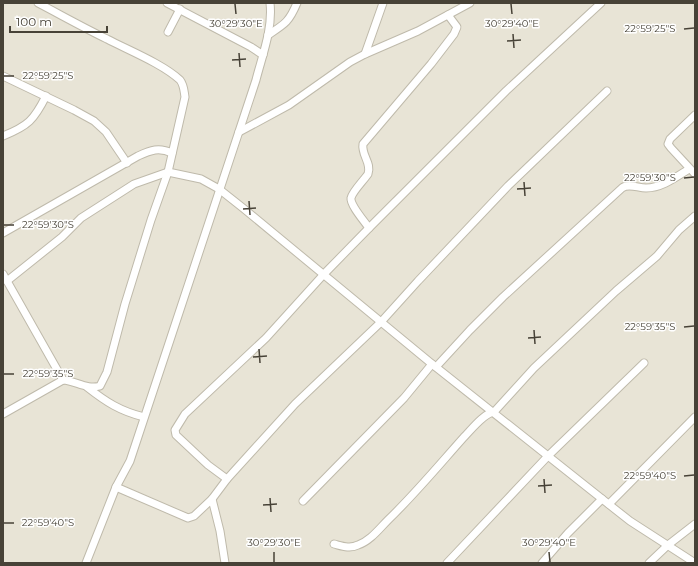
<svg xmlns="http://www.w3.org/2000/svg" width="698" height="566" font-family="Montserrat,sans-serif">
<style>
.residential{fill:#e8e4d6}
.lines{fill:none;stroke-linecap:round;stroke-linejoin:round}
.minor-casing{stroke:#bfbaab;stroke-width:9}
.minor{stroke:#fff;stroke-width:7}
.ticks{fill:none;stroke:#474237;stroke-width:1.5}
.ticks-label{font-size:10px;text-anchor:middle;fill:#474237;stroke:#fff;stroke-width:3;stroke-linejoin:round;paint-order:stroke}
</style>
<rect width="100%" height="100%" fill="#f4f1e8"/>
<rect class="residential" x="3" y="3" width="692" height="560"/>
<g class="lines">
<defs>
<g id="minor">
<polyline points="167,3 251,47 263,55"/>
<polyline points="168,32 180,9"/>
<path d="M268 35C285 24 289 22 297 3"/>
<polyline points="365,54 383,3"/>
<polyline points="3,76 74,110 94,121 106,132 127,163"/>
<polyline points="695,115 670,139 668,144 671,148 695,174"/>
<polyline points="239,132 289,105 350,62 365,54 418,31 470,3"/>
<path d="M3 136C28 126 34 120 46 96"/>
<path d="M369 228C365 222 350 205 351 198 352 192 364 180 368 174 372 163 361 155 363 144L431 64 454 34 457 27 448 15"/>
<path d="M3 233 138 156C151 150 159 147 172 153"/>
<path d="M3 274 63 380C76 381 87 390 100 386L107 372 125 304 151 220 168 172 185 97C184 91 184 85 180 80 163 64 128 50 107 39 84 28 61 15 38 3"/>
<polyline points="7,281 62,237 81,218 134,184 168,172 201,179 219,189 243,208 432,364 616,510 630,521 695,563"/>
<path d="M436 367 470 330 503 297 622 188C628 183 638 188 646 188 662 188 676 177 689 169"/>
<path d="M87 387C106 402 120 411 144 417"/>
<polyline points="3,414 63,380"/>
<polyline points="227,479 295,404 381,322 418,281 508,186 607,91"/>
<polyline points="116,487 188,518 194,516 212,499"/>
<polyline points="303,501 404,398 432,364"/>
<polyline points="609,504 695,417"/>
<path d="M334 544C342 546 350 549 358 545 370 541 379 529 388 520 415 494 439 465 464 437 471 430 484 413 494 412L534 368 616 291 657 256 679 230 695 216"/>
<path d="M86 563 116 487 130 461 256 80C262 56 273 29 270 3"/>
<polyline points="225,563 220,531 212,499 227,479 208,465 176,435 175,430 185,414 266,338 324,274 369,228 506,91 601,3"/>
<polyline points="447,563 548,456 644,363"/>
<polyline points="542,563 568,533 602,499"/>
<polyline points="649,563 668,545 695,524"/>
</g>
</defs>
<use href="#minor" class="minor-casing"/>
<use href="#minor" class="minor"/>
</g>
<path class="ticks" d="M235 4 236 14M511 4 512 14M684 29 694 28M513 34 514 48M507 41 521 40M239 53 240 67M232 60 246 59M4 76H14M684 178 694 177M524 182 525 196M517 189 531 188M249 201 250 215M243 209 256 208M4 225H14M684 327 694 326M534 330 535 344M528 338 541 337M259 349 260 363M253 357 267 356M4 374H14M684 476 694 475M544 479 545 493M538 486 552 485M270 498 271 512M263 505 277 504M4 523H14M274 552V562M549 552 550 562"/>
<g class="ticks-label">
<text x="236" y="27">30°29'30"E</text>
<text x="512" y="27">30°29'40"E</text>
<text x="650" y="32">22°59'25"S</text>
<text x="48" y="79">22°59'25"S</text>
<text x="650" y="181">22°59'30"S</text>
<text x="48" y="228">22°59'30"S</text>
<text x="650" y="330">22°59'35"S</text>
<text x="48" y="377">22°59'35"S</text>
<text x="650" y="479">22°59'40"S</text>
<text x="48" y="526">22°59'40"S</text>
<text x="274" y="546">30°29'30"E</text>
<text x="549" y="546">30°29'40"E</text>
</g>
<rect width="698" height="566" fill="none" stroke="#474237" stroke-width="8"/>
<path d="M10 26v6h97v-6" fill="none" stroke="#474237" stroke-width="2"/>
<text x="16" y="26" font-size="12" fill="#474237" stroke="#ffffff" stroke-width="3" paint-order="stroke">100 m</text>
</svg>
